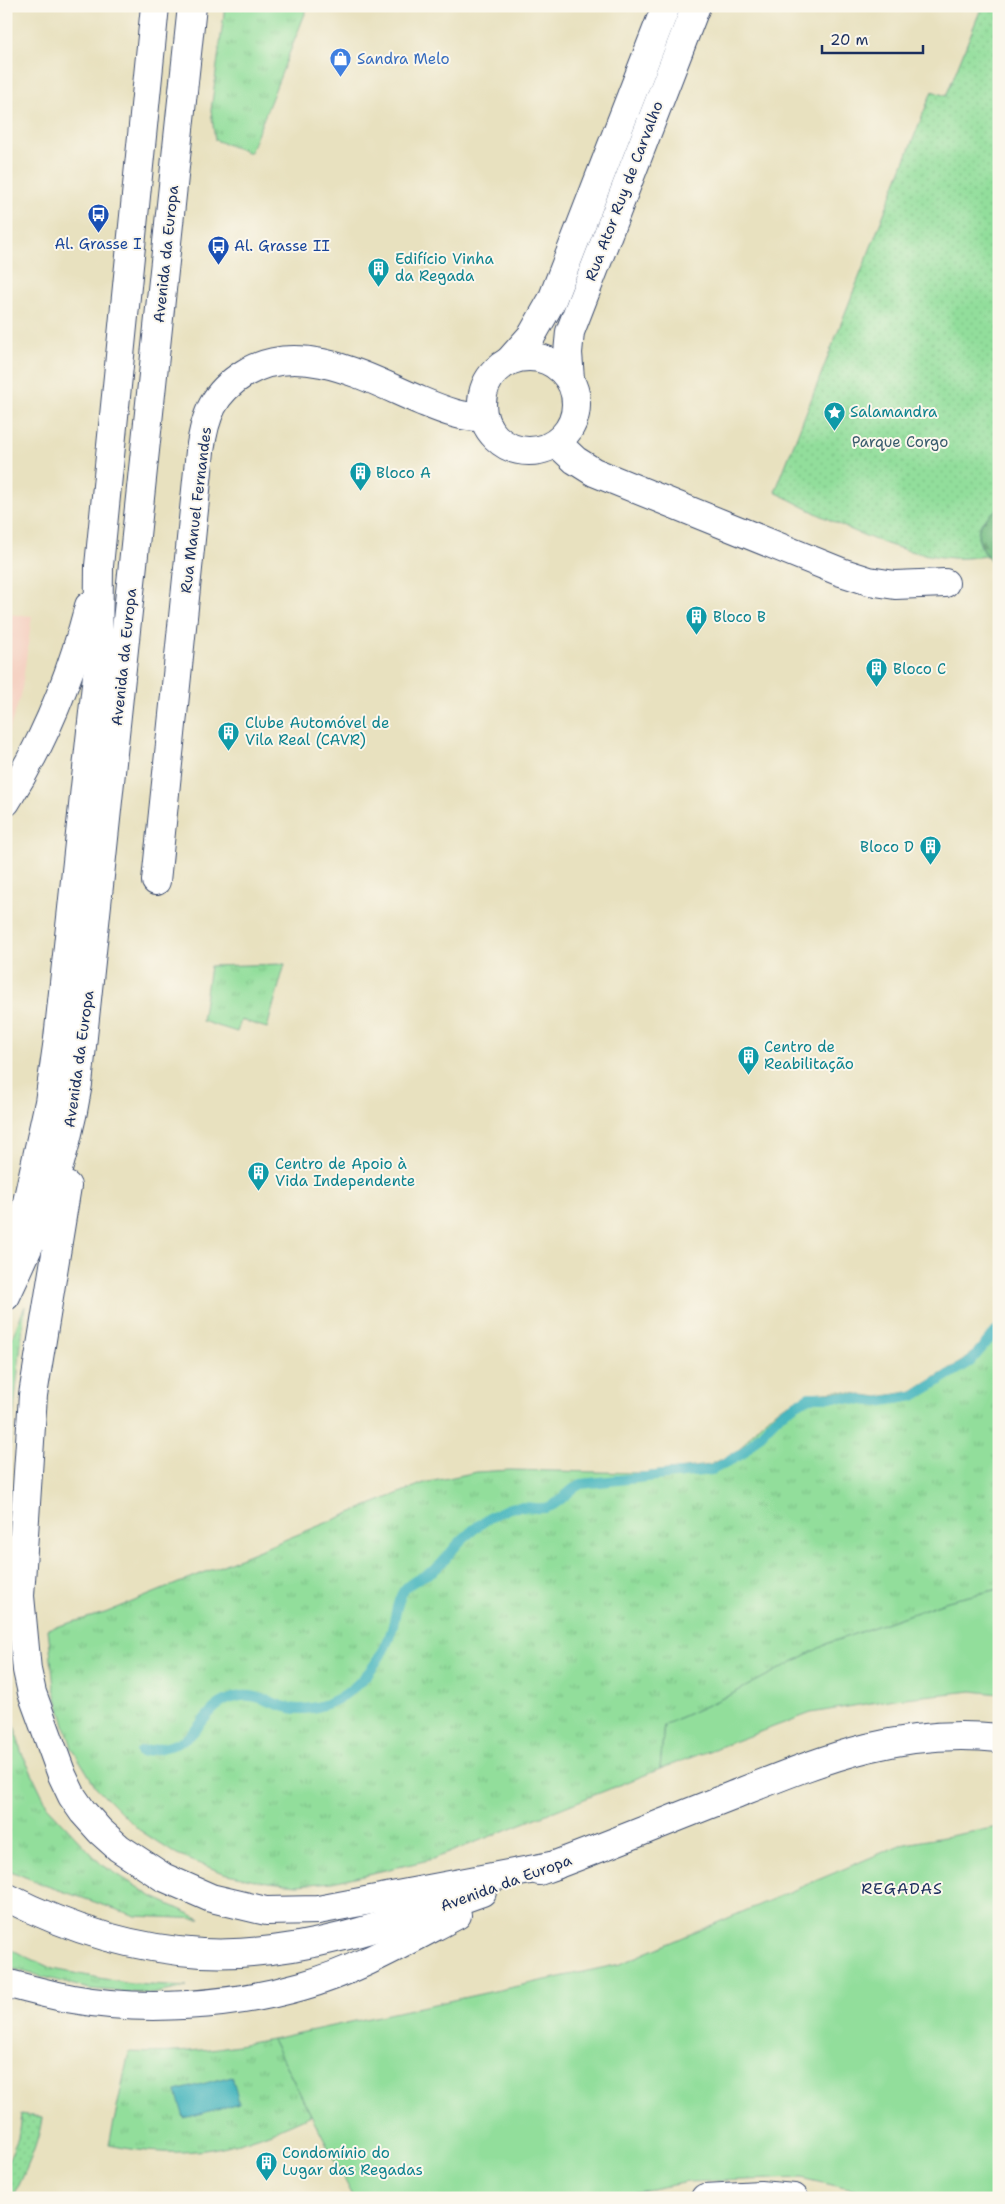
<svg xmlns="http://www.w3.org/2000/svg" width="1005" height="2204" font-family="'Shantell Sans',sans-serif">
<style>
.built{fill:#f5d2c3}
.grass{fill:url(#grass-tufts);stroke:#56867c}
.forest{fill:url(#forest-firs);stroke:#487670}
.park{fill:url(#park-dots);stroke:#56867c}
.garden{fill:#92de9b;stroke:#56867c}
.water{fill:#47b6be;stroke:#31728e}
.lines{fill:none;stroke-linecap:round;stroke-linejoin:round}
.stream{stroke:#47b6be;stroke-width:10}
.minor-casing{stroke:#3a4a6d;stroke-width:30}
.major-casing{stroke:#3a4a6d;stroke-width:30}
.minor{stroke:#fff;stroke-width:28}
.major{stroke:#fff;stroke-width:28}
.labels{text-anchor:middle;stroke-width:4;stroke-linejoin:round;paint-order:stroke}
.shop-label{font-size:15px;fill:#366cbe;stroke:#fbf7ec;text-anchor:start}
.street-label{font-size:15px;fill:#1b2f5e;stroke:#fbf7ec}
.transit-label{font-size:15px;fill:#164399;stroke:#fbf7ec}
.culture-label{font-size:15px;fill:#0d838f;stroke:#fbf7ec;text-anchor:start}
.park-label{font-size:15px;fill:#395b6d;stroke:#fbf7ec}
.neighbourhood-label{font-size:16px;letter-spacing:1px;fill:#1b2f5e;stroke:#fbf7ec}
</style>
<defs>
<pattern id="grass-tufts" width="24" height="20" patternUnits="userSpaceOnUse" patternTransform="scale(1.25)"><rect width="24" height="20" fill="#92de9b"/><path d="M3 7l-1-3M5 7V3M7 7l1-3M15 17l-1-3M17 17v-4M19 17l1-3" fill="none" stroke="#7dbf88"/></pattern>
<pattern id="forest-firs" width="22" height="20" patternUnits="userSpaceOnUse" patternTransform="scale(1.25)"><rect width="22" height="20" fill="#75bd83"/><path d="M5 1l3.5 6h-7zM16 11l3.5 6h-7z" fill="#5f9a6e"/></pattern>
<pattern id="park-dots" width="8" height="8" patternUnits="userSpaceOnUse" patternTransform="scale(1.25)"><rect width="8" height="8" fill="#92de9b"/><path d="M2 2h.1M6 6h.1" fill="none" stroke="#7dbf88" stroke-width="1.8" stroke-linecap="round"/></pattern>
</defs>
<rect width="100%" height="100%" fill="#fbf7ec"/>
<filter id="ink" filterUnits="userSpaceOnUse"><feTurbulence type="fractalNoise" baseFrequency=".02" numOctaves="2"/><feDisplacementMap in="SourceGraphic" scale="10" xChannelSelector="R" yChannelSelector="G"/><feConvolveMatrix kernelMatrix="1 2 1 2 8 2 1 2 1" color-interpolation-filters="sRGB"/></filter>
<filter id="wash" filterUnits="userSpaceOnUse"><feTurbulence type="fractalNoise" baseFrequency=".0096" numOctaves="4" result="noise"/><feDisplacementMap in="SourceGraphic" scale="20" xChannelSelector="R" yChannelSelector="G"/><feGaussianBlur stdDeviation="1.12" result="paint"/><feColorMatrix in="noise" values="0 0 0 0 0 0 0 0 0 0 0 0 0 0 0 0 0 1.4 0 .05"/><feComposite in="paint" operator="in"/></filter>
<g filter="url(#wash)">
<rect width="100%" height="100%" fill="#e8e1bf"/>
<polygon class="built" points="6,614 32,616 21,695 6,739"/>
<g class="grass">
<polygon points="225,6 308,6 250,153 215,140 211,110"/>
<polygon points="285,964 267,1028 241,1020 237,1032 202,1021 210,966"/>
<polygon points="25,1306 6,1484 6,1352"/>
<polygon points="999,1322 999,1589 948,1601 829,1643 734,1693 664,1725 660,1769 433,1859 333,1882 297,1885 259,1881 224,1873 177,1855 138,1829 96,1787 72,1748 54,1688 48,1629 105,1613 424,1483 477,1472 510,1470 642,1473 710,1465 738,1451 757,1427 776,1410 808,1393 839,1391 878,1397 913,1391 967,1358"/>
<polygon points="6,1693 21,1751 48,1807 101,1864 153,1897 201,1919 136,1916 47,1886 6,1869"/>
<polygon points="6,1947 53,1969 131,1984 187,1987 152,1994 89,1989 6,1967"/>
<path d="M272 2039 311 2115C240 2148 188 2162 109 2145L129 2052C178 2055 224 2048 272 2039Z"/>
</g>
<path class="forest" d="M999 508V572C980 546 964 530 999 508Z"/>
<g class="park">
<path d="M982 6H999V508C977 522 971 534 987 556 976 557 964 559 953 558 889 554 830 520 775 492L932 91 946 96Z"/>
<path d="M21 2114 42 2118C38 2147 25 2172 13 2198H6V2166L18 2138Z"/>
</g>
<g class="garden">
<polygon points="999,1589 999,1694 972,1691 895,1699 811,1713 660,1769 664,1725 734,1693 829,1643 948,1601"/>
<polygon points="999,1827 999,2198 876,2198 862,2192 802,2178 688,2182 605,2198 354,2198 272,2039 620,1964 900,1845"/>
</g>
<polygon class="water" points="232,2076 239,2103 184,2118 176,2091"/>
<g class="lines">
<path class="stream" d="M141 1752C156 1749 176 1747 188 1737 206 1722 210 1703 236 1697 257 1692 270 1704 290 1708 308 1712 333 1704 347 1693 367 1678 385 1654 392 1629 396 1616 396 1602 404 1590 412 1579 428 1576 438 1567 448 1557 455 1545 466 1536 478 1525 495 1513 510 1508 524 1504 539 1512 551 1506 563 1500 570 1489 581 1484L712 1470 742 1454 780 1414 809 1397H839L878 1402 914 1396 970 1362 999 1328"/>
</g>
</g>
<g filter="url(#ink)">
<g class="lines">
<defs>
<g id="minor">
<circle cx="529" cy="404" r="47"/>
<polyline points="509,361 532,335 552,300 666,6"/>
<polyline points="570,379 568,353 570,332 696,6"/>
<polyline points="557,443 575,460 594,472 841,572 869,581 895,585 945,583"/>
<path d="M156 881 200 451C205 415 213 393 245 373 301 339 369 379 421 401 441 409 461 418 483 417"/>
<polyline points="705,2198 760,2195 794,2198"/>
</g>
<g id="major">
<path d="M6 802C45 741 71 676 89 606"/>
<polyline points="67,1186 33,1395 20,1596 27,1670 32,1693 62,1775 72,1796 83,1812 100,1831 119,1848 163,1877 211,1898 266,1911 318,1910 556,1865"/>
<polyline points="18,1243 49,1102 58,1039 98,666 99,566 155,6"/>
<path d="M6 1296C41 1222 65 1165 78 1084L192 6"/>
<path d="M539 1871C604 1847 667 1821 731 1796 822 1760 899 1727 999 1738"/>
<path d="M6 1897C67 1928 134 1949 202 1953 296 1958 395 1923 482 1892"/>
<path d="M6 1983C28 1989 50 1995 73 1999 143 2012 233 2006 302 1986 356 1971 407 1941 457 1915"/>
</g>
</defs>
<use href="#minor" class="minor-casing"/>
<use href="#major" class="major-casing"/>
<use href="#minor" class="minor"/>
<use href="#major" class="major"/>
</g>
</g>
<defs>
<symbol id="shop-pin" viewBox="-11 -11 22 30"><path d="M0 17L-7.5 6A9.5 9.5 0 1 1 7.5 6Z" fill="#3f7fe0" stroke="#fbf7ec"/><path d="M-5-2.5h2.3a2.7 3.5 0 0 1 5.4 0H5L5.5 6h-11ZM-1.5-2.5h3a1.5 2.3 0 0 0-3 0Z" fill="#fff"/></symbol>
<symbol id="bus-pin" viewBox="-11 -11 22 30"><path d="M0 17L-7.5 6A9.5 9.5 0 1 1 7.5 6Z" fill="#1a4fb4" stroke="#fbf7ec"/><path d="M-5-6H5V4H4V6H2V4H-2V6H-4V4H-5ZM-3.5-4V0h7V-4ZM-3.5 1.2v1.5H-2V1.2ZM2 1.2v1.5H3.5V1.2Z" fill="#fff"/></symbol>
<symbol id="building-pin" viewBox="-11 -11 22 30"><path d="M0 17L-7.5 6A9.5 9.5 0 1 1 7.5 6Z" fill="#0f9aa8" stroke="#fbf7ec"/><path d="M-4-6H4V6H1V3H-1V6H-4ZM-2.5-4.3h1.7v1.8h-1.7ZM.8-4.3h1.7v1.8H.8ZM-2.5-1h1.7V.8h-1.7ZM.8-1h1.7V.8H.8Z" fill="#fff"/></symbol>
<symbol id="sight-pin" viewBox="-11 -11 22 30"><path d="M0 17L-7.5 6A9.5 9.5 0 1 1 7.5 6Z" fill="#0f9aa8" stroke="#fbf7ec"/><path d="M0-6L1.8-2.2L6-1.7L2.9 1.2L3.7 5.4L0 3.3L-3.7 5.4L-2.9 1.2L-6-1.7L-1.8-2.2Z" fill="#fff"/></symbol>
</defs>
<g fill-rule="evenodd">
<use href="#shop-pin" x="328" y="46" width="25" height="34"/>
<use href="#bus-pin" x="86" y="202" width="25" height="34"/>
<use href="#bus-pin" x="206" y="234" width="25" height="34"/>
<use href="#building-pin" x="366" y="256" width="25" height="34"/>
<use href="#sight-pin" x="822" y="400" width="25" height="34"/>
<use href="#building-pin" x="348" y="460" width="25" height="34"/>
<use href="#building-pin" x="684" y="604" width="25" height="34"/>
<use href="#building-pin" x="864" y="656" width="25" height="34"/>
<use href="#building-pin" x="216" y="720" width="25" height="34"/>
<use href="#building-pin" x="918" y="834" width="25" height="34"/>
<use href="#building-pin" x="736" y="1044" width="25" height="34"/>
<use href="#building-pin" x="246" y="1160" width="25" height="34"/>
<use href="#building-pin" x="254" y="2150" width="25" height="34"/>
</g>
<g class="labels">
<g class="shop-label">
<text x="357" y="64">Sandra Melo</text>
</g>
<g class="street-label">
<text transform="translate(624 191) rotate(-69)" y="5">Rua Ator Ruy de Carvalho</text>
<text transform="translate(166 254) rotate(-84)" y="5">Avenida da Europa</text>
<text transform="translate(196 510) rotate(-83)" y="5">Rua Manuel Fernandes</text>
<text transform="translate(124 657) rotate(-84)" y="5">Avenida da Europa</text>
<text transform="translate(79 1059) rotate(-82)" y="5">Avenida da Europa</text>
<text transform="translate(506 1883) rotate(-20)" y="5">Avenida da Europa</text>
</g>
<g class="transit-label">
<text x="98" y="249">Al. Grasse I</text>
<text x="234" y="251" text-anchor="start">Al. Grasse II</text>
</g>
<g class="culture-label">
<text x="395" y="264">Edifício Vinha<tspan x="395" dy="17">da Regada</tspan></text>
<text x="850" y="417">Salamandra</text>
<text x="376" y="478">Bloco A</text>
<text x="713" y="622">Bloco B</text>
<text x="893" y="674">Bloco C</text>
<text x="245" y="728">Clube Automóvel de<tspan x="245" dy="17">Vila Real (CAVR)</tspan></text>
<text x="914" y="852" text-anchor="end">Bloco D</text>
<text x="764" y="1052">Centro de<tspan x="764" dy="17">Reabilitação</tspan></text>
<text x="275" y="1169">Centro de Apoio à<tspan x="275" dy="17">Vida Independente</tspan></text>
<text x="282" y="2158">Condomínio do<tspan x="282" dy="17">Lugar das Regadas</tspan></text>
</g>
<g class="park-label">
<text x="900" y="447">Parque Corgo</text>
</g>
<g class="neighbourhood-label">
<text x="902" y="1894">REGADAS</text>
</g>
</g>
<rect width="1005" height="2204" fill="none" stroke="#fbf7ec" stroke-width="25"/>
<path d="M822 45v8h101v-8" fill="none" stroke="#1b2f5e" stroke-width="2.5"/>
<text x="830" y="45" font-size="15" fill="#1b2f5e" stroke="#fbf7ec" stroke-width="4" paint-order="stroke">20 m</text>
</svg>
